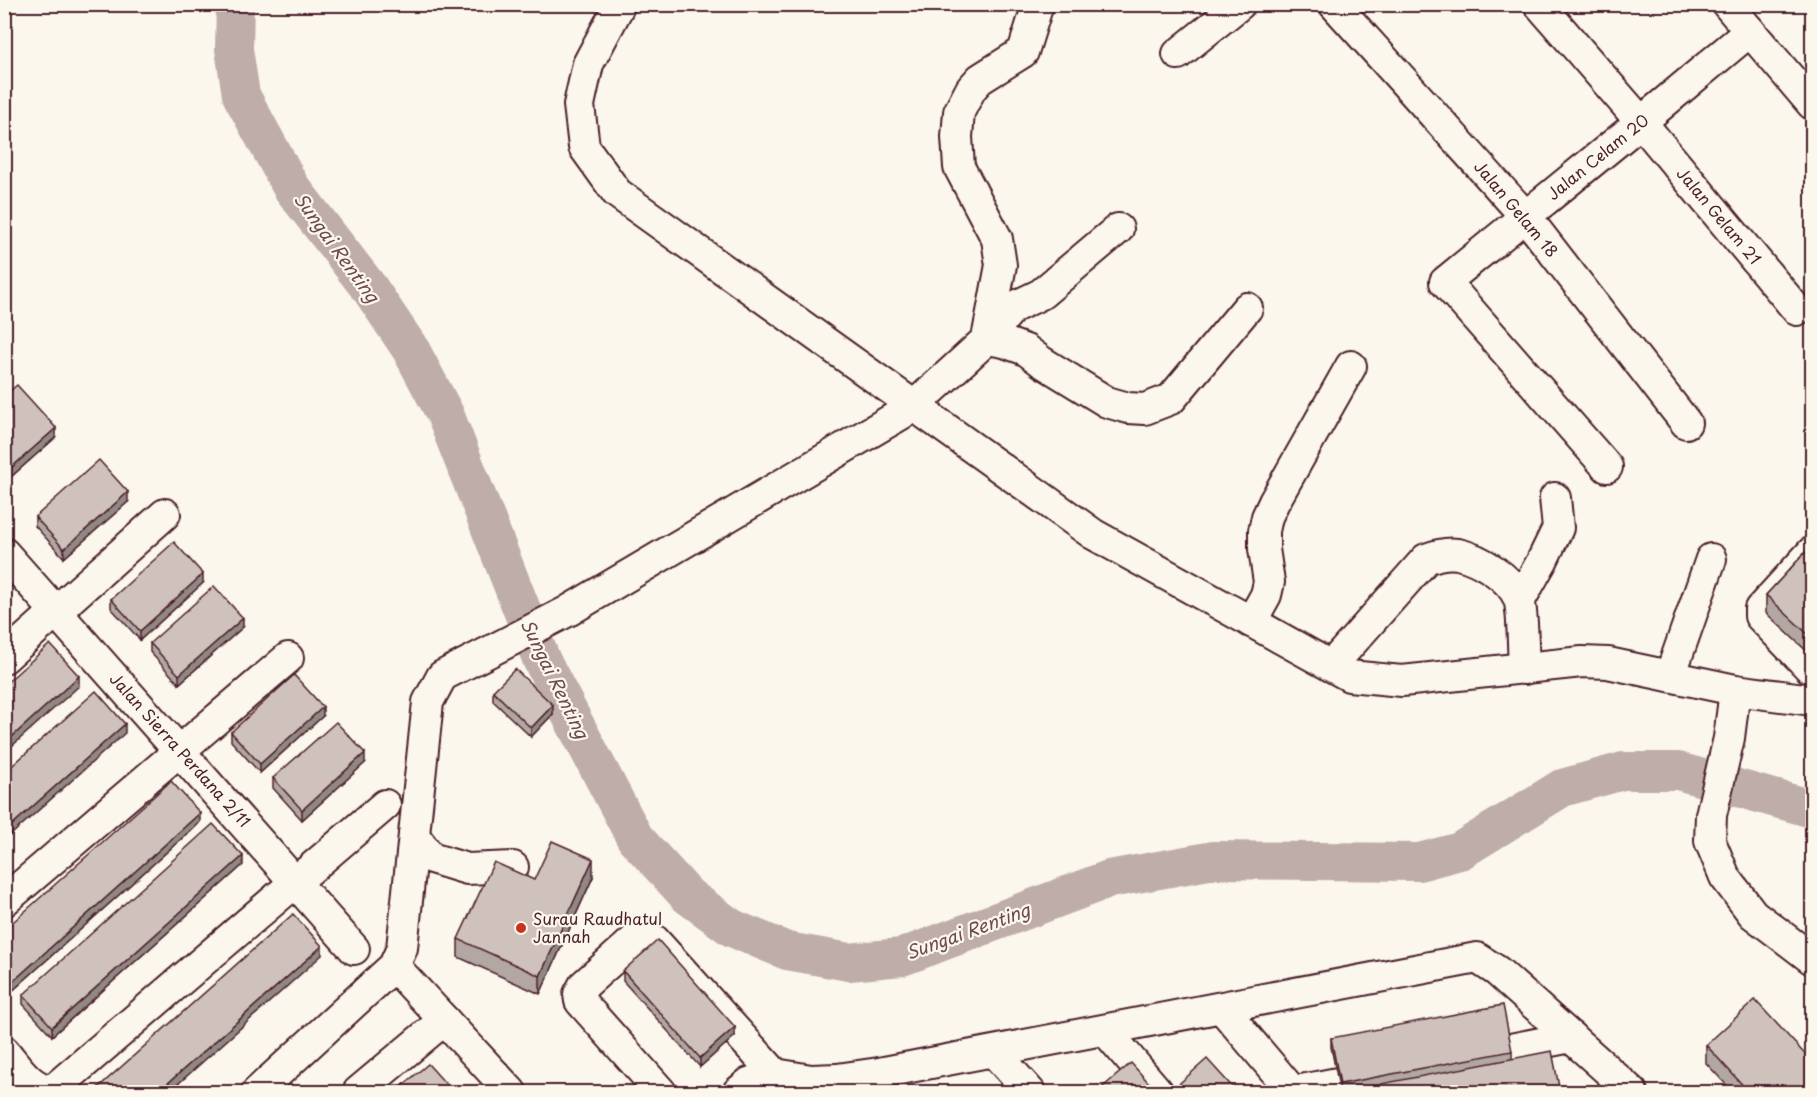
<svg xmlns="http://www.w3.org/2000/svg" width="1817" height="1097" font-family="'Playpen Sans',sans-serif">
<style>
.lines{fill:none;stroke-linecap:round;stroke-linejoin:round}
.river{stroke:#bfadaa;stroke-width:38}
.minor-casing{stroke:#4a1f2b;stroke-width:34}
.minor{stroke:#fbf7ec;stroke-width:30}
.wall{fill:#b2a7a2;stroke:#4a1f2b;stroke-width:1.5}
.shaded-wall{fill:#918884;stroke:#4a1f2b;stroke-width:1.5}
.building{fill:#cfc2bc;stroke:#4a1f2b;stroke-width:1.5}
.poi-dot{fill:#c8321e;stroke:#fbf7ec;stroke-width:2}
.labels{text-anchor:middle;stroke-width:4.5;stroke-linejoin:round;paint-order:stroke}
.street-label{font-size:16px;fill:#4a1f2b;stroke:#fbf7ec}
.poi-label{font-size:16px;fill:#4a1f2b;stroke:#fbf7ec;text-anchor:start}
.water-label{font-size:18px;font-style:italic;fill:#6d4a51;stroke:#fbf7ec}
</style>
<rect width="100%" height="100%" fill="#fbf7ec"/>
<filter id="ink" filterUnits="userSpaceOnUse"><feTurbulence type="fractalNoise" baseFrequency=".0167" numOctaves="2"/><feDisplacementMap in="SourceGraphic" scale="12" xChannelSelector="R" yChannelSelector="G"/><feConvolveMatrix kernelMatrix="1 2 1 2 8 2 1 2 1" color-interpolation-filters="sRGB"/></filter>
<g filter="url(#ink)">
<g class="lines">
<polyline class="river" points="235,4 234,49 241,95 291,187 370,289 411,350 445,414 542,661 635,838 688,896 732,928 787,951 849,962 902,957 1109,879 1214,860 1419,862 1460,851 1562,788 1623,771 1678,771 1812,809"/>
<defs>
<g id="minor">
<polyline points="620,4 588,64 579,105 584,147 617,193 1093,534 1349,676 1402,681 1582,662 1608,663 1735,690 1812,700"/>
<polyline points="1038,4 1023,52 980,79 971,89 959,112 957,137 959,167 997,239 1001,265 987,339 1004,342 1026,350 1042,362 1107,402 1128,408 1145,409 1171,399 1247,308"/>
<polyline points="1334,4 1526,217 1686,423"/>
<polyline points="1539,4 1641,122 1797,310"/>
<polyline points="1727,4 1812,104"/>
<polyline points="1178,54 1240,4"/>
<polyline points="1607,467 1445,282 1641,122 1750,31"/>
<polyline points="1812,552 1760,609 1760,616 1809,667 1812,668"/>
<polyline points="4,553 354,949"/>
<polyline points="1520,600 1542,561 1558,528 1555,498"/>
<polyline points="1251,622 1266,595 1269,582 1264,549 1264,531 1267,517 1274,502 1351,366"/>
<polyline points="4,658 165,514"/>
<path d="M1331 666 1426 559C1436 555 1446 552 1458 554 1480 559 1510 577 1519 599 1523 611 1523 653 1524 669"/>
<polyline points="1670,676 1711,559"/>
<polyline points="1735,690 1729,738 1711,815 1710,841 1725,877 1753,914 1812,959"/>
<polyline points="414,836 431,858 467,869 513,867"/>
<polyline points="4,901 288,658"/>
<polyline points="394,966 511,1092"/>
<polyline points="1222,1008 1293,1092"/>
<polyline points="1106,1031 1158,1092"/>
<path d="M4 1051C17 1066 32 1092 54 1089L385 805"/>
<polyline points="994,1052 1030,1092"/>
<polyline points="1470,1057 1571,1037"/>
<polyline points="257,1092 394,966 402,948 428,702 442,676 568,611 913,407 987,339 1012,308 1041,294 1118,229"/>
<polyline points="358,1092 444,1020"/>
<polyline points="661,1092 580,1001 579,994 584,985 639,936 646,936 654,940 775,1074"/>
<polyline points="738,1092 749,1083 775,1074 811,1080 837,1079 879,1073 1477,958 1497,971 1632,1092"/>
<polyline points="1291,1092 1379,1075"/>
</g>
</defs>
<use href="#minor" class="minor-casing"/>
<use href="#minor" class="minor"/>
</g>
<g class="wall">
<polygon points="4,396 56,437 4,483"/>
<polygon points="128,502 64,558 35,526 35,517"/>
<polygon points="1812,545 1812,656 1766,613 1766,595"/>
<polygon points="203,583 140,640 111,608 111,599"/>
<polygon points="243,627 179,684 150,652 150,643"/>
<polygon points="493,691 553,714 531,737 493,701"/>
<polygon points="323,716 260,773 231,741 231,732"/>
<polygon points="365,763 302,820 273,788 273,778"/>
<polygon points="200,822 10,993 4,987 4,930"/>
<polygon points="243,865 52,1036 23,1004 23,995"/>
<polygon points="593,877 540,994 458,957 458,939 534,880"/>
<polygon points="623,971 735,1036 700,1067 623,981"/>
<polygon points="1331,1038 1512,1051 1512,1059 1560,1092 1381,1092 1381,1086 1347,1092 1340,1092 1331,1047"/>
<polygon points="1706,1045 1812,1092 1733,1092 1706,1063"/>
</g>
<g class="shaded-wall">
<polygon points="56,428 56,437 4,483 4,474"/>
<polygon points="128,492 128,502 64,558 64,549"/>
<polygon points="203,574 203,583 140,640 140,631"/>
<polygon points="243,618 243,627 179,684 179,675"/>
<polygon points="79,676 79,686 4,753 4,744"/>
<polygon points="553,705 553,714 531,737 531,728"/>
<polygon points="323,707 323,716 260,773 260,764"/>
<polygon points="125,724 125,733 4,841 4,832"/>
<polygon points="365,753 365,763 302,820 302,810"/>
<polygon points="200,813 200,822 10,993 10,984"/>
<polygon points="243,856 243,865 52,1036 52,1027"/>
<polygon points="593,859 593,877 540,994 540,976"/>
<polygon points="322,946 322,955 169,1092 158,1092"/>
<polygon points="735,1027 735,1036 700,1067 700,1058"/>
</g>
<g class="building">
<polygon points="17,385 56,428 4,474 4,416 9,412 4,407 4,396"/>
<polygon points="99,460 128,492 64,549 35,517"/>
<polygon points="174,542 203,574 140,631 111,599"/>
<polygon points="1812,545 1812,638 1766,595"/>
<polygon points="214,586 243,618 179,675 150,643"/>
<polygon points="50,644 79,676 4,744 4,685"/>
<polygon points="515,669 553,705 531,728 493,691"/>
<polygon points="294,675 323,707 260,764 231,732"/>
<polygon points="96,691 125,724 4,832 4,773"/>
<polygon points="336,722 365,753 302,810 273,778"/>
<polygon points="171,781 200,813 10,984 4,978 4,930"/>
<polygon points="213,824 243,856 52,1027 23,995"/>
<polygon points="552,841 593,859 540,976 458,939 494,862 534,880"/>
<polygon points="293,914 322,946 158,1092 93,1092"/>
<polygon points="658,940 735,1027 700,1058 623,971"/>
<polygon points="1755,1000 1812,1062 1812,1092 1749,1092 1706,1045"/>
<polygon points="1503,1005 1512,1051 1340,1084 1331,1038"/>
<polygon points="1552,1051 1560,1092 1382,1092 1381,1084"/>
<polygon points="1207,1059 1237,1092 1174,1092 1172,1090"/>
<polygon points="1131,1063 1157,1092 1097,1092"/>
<polygon points="428,1064 453,1092 395,1092"/>
</g>
</g>
<circle class="poi-dot" cx="521" cy="928" r="6"/>
<g class="labels">
<g class="street-label">
<text transform="translate(1598 157) rotate(-39)" y="6">Jalan Celam 20</text>
<text transform="translate(1516 209) rotate(50)" y="6">Jalan Gelam 18</text>
<text transform="translate(1719 216) rotate(50)" y="6">Jalan Gelam 21</text>
<text transform="translate(180 750) rotate(48)" y="6">Jalan Sierra Perdana 2/11</text>
</g>
<g class="poi-label">
<text x="533" y="925">Surau Raudhatul<tspan x="533" dy="18">Jannah</tspan></text>
</g>
<g class="water-label">
<text transform="translate(336 248) rotate(54)" y="6">Sungai Renting</text>
<text transform="translate(554 679) rotate(64)" y="6">Sungai Renting</text>
<text transform="translate(968 932) rotate(-20)" y="6">Sungai Renting</text>
</g>
</g>
<rect width="1817" height="1097" fill="none" stroke="#fbf7ec" stroke-width="24"/>
<rect x="12" y="12" width="1793" height="1073" fill="none" stroke="#4a1f2b" stroke-width="2" filter="url(#ink)"/>
</svg>
